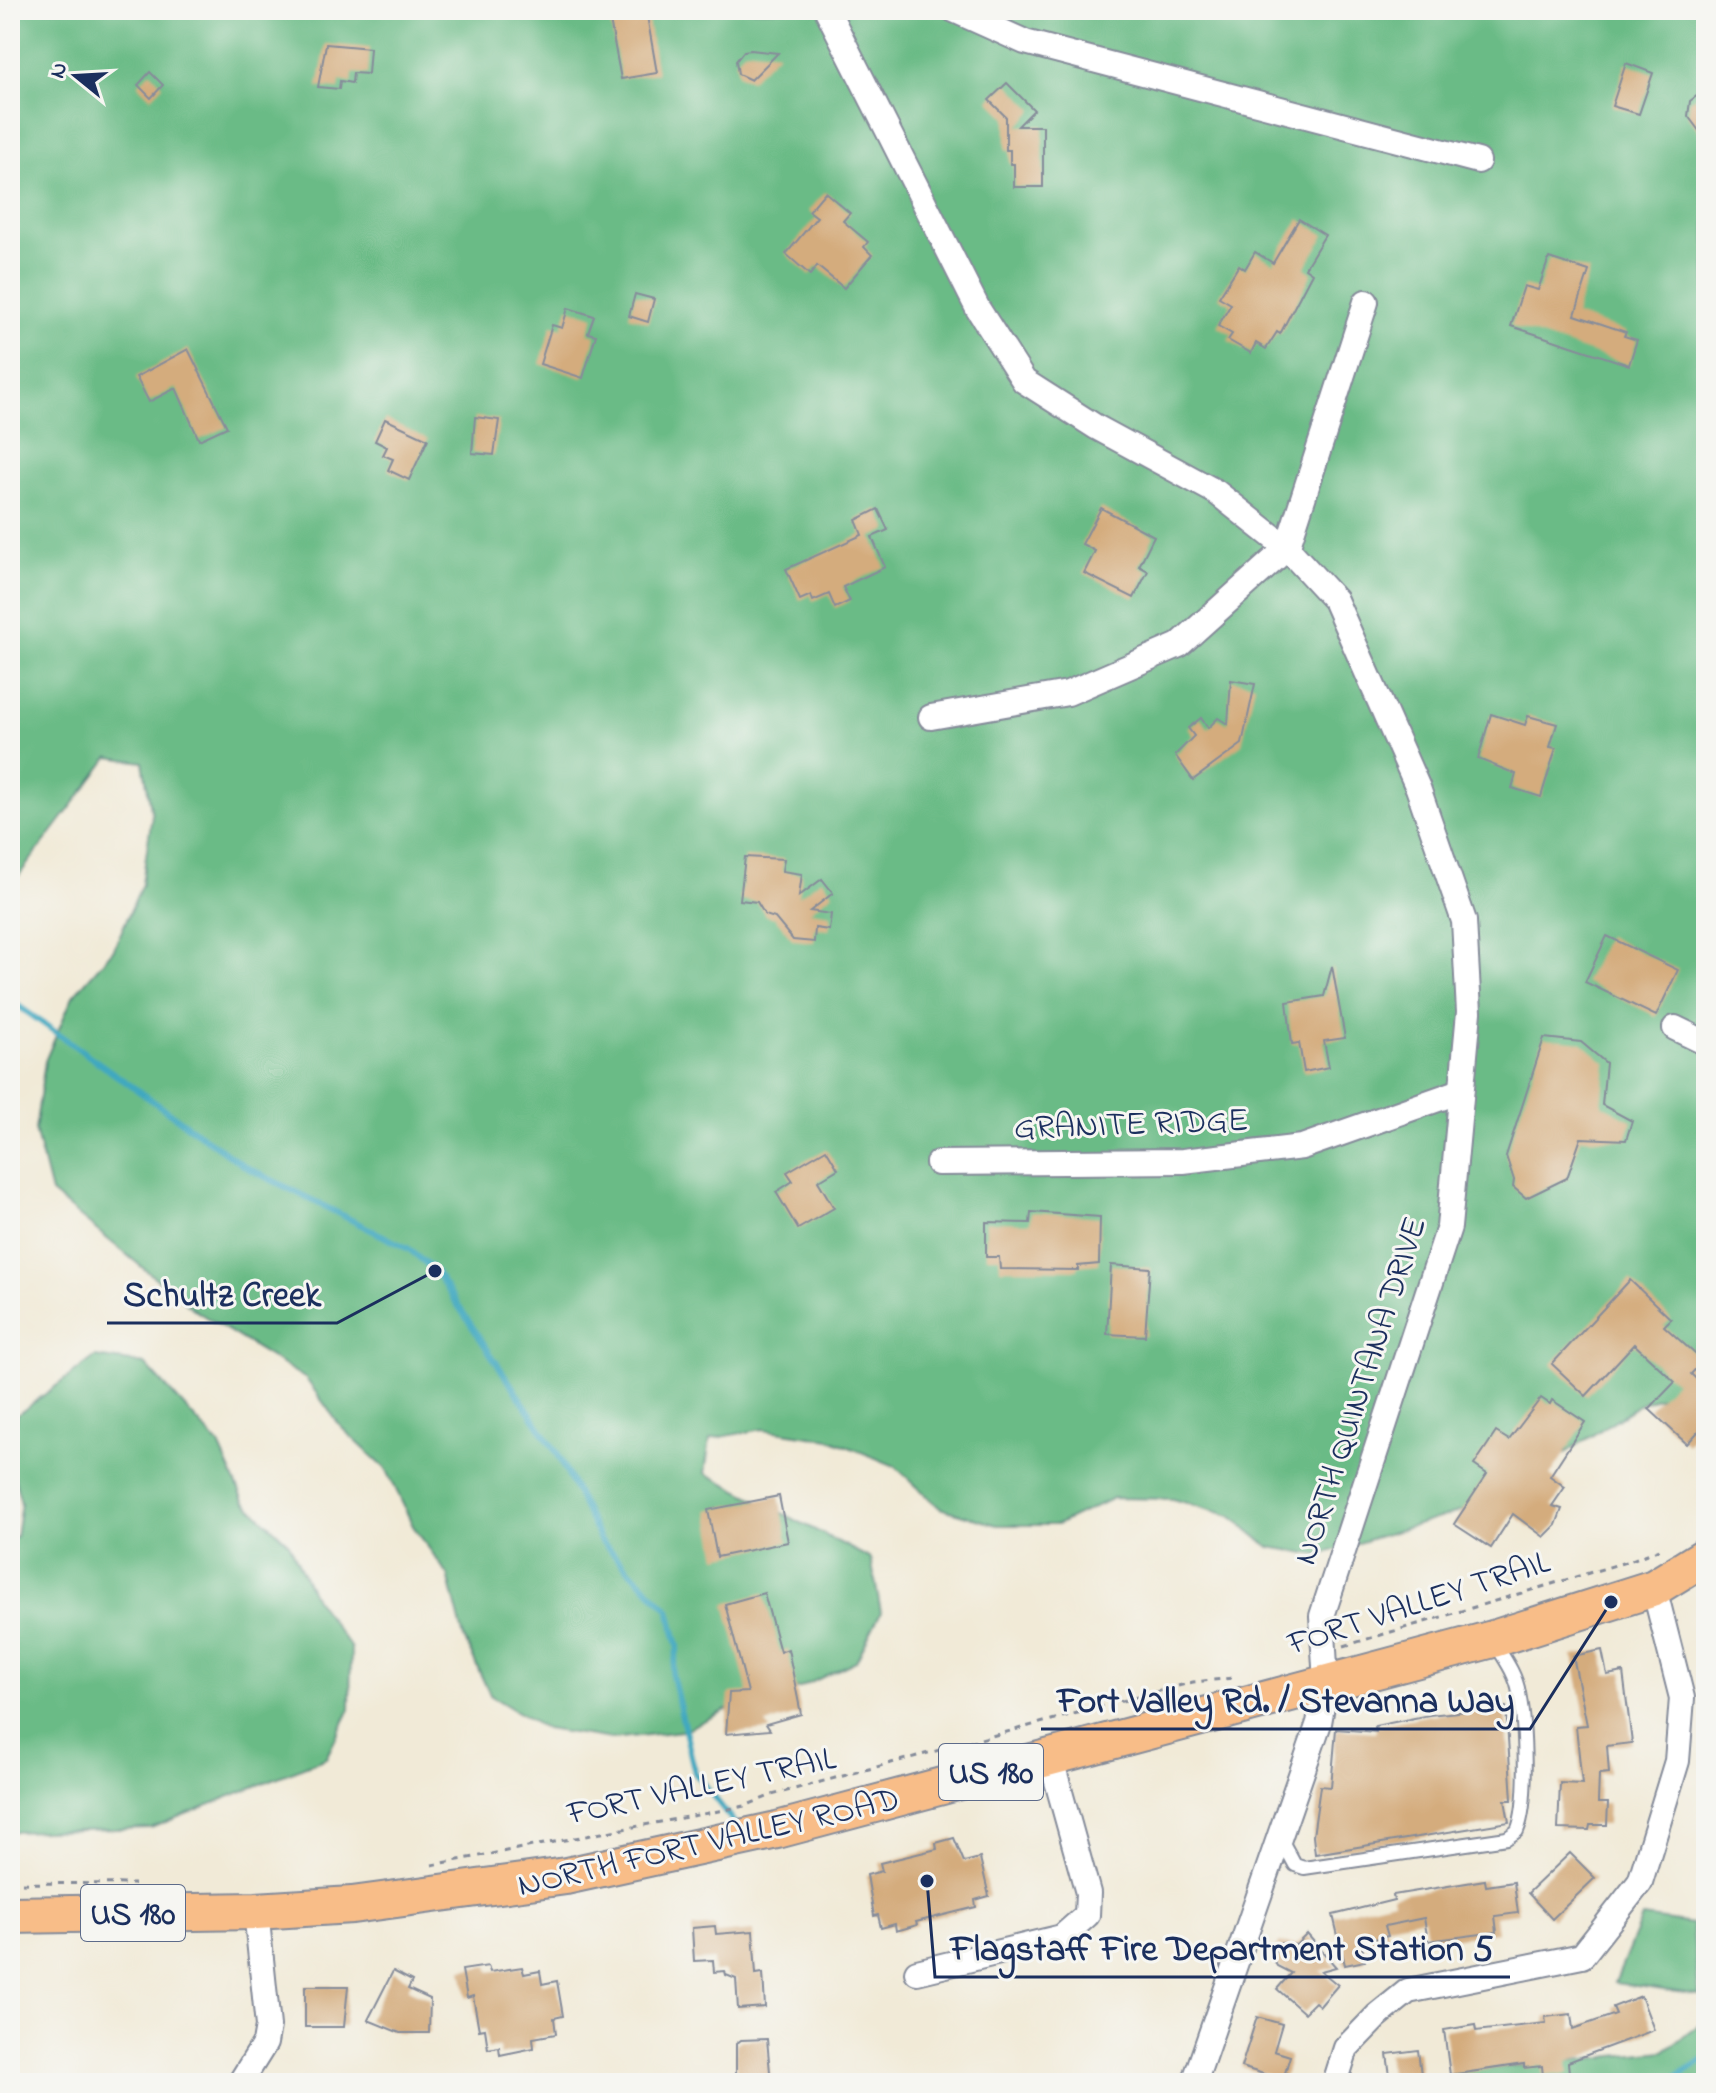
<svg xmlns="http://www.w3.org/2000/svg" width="1716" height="2093" font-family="'Indie Flower',sans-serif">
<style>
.forest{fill:#6bbb86;stroke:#437572;stroke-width:2}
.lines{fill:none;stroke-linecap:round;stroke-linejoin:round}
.stream{stroke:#40a8c0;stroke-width:6}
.building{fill:#d4ac7d}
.service-casing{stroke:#868c9a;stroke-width:16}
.minor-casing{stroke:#868c9a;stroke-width:28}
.primary-casing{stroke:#868c9a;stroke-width:40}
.path{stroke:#868c9a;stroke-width:3;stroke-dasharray:6 6;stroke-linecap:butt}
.service{stroke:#fff;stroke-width:12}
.minor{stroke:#fff;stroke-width:24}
.primary{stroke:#f8bd88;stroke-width:36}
.labels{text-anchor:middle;stroke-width:6;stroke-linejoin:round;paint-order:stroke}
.shield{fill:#f6f6f2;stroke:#5d6b8a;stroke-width:2}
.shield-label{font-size:32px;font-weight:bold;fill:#1b2f5e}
.street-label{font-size:34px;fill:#1b2f5e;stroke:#f6f6f2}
.leader{fill:none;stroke:#1b2f5e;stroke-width:3}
.callout-dot{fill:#1b2f5e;stroke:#f6f6f2;stroke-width:3}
.callout-label{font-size:36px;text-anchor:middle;font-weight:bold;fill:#1b2f5e;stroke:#f6f6f2;stroke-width:6;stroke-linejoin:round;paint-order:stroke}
</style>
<rect width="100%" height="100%" fill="#f6f6f2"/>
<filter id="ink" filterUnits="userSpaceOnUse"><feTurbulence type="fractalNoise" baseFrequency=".0125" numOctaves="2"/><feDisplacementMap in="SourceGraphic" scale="16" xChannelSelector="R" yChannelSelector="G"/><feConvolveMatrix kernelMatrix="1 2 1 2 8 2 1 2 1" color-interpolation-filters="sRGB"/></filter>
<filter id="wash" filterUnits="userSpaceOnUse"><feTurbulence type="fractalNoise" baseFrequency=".006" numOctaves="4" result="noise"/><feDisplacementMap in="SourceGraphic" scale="32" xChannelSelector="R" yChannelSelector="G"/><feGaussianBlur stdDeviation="1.8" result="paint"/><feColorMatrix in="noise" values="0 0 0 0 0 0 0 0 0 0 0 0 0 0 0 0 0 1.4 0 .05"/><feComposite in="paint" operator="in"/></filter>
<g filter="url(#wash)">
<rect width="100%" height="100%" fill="#f1ead7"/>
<g class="forest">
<polygon points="10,10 1706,10 1706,1385 1643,1402 1491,1502 1319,1555 1269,1547 1231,1516 1173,1499 1113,1498 1057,1525 997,1525 940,1508 895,1466 830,1439 763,1429 710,1439 705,1473 871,1559 881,1612 856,1661 800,1688 737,1705 682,1731 612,1739 545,1729 490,1695 464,1638 448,1575 413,1526 387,1470 342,1428 306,1379 196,1311 51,1193 35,1130 45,1061 73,996 114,949 142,884 152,815 143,762 109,757 10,887"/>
<polygon points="95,1357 145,1364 219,1445 244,1501 289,1543 315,1599 351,1648 350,1709 326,1758 151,1828 10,1832 10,1536 16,1537 21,1503 10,1461 17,1415"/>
<polygon points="1642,1917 1692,1924 1699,1995 1615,1983"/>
<polygon points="1706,2020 1706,2083 1439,2083 1455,2072 1664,2051"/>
</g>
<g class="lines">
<g class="stream">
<polyline points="10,1000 246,1167 409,1249 435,1271 557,1453 600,1540 669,1610 678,1646 672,1675 695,1773 735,1824"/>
<polyline points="1667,2083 1706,2059"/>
</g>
</g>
<g id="blocks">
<g class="building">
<polygon points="608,10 646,10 657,73 621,79"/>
<polygon points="326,44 370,48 368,74 353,73 352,83 340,81 339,89 318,87"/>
<polygon points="751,50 778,53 751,80 738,74 736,61 744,51"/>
<polygon points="1626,63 1653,73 1639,114 1612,106"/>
<polygon points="150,72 163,85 151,98 138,85"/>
<polygon points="1007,83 1034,110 1018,126 1043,126 1043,187 1014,187 1014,164 1010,164 1010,150 1006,150 1006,117 989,100"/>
<polygon points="1706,89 1706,140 1688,116 1690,101"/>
<polygon points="825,192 850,213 843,221 868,242 864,247 872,255 844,288 817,266 810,275 786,254 817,217 809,211"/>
<polygon points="1299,219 1325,235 1305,268 1312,273 1280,334 1277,332 1266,349 1256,343 1251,353 1228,340 1232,334 1218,326 1231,304 1219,297 1239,265 1245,269 1255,252 1273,263"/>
<polygon points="1549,258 1589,271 1575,315 1626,332 1624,336 1637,340 1629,365 1511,326 1524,286 1538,290"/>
<polygon points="635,294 654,299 648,322 629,316"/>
<polygon points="568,308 594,316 588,333 596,335 583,378 540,364 552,325 562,328"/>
<polygon points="188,349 227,427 199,440 176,388 149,402 136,377"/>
<polygon points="475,417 499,420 494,455 472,453"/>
<polygon points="385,419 428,439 409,480 388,470 393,459 383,455 387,447 375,441"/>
<polygon points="1101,508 1154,536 1139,566 1148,571 1134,598 1084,573 1095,551 1082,544"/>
<polygon points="878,509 888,530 872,537 885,567 843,587 850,601 835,608 829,594 813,601 811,595 800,600 786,569 862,535 856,520"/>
<polygon points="1231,680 1255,684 1242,744 1193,780 1175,755 1194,736 1188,728 1201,718 1208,728 1218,718 1228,724"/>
<polygon points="1491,714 1525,725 1528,716 1557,724 1550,747 1556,748 1541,797 1512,788 1516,774 1478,759"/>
<polygon points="745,857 784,859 782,871 802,874 799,896 822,879 833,893 810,911 831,914 829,930 815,928 814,942 793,940 775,918 765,915 757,902 740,900"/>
<polygon points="1607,936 1678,970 1656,1016 1585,982"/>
<polygon points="1332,966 1345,1038 1324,1041 1329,1067 1304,1072 1299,1043 1292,1044 1287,1002 1324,996"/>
<polygon points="1544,1038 1581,1042 1606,1063 1602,1105 1632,1121 1626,1140 1581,1138 1567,1178 1526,1198 1513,1187 1514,1180 1506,1156"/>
<polygon points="826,1149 838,1169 818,1181 834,1208 798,1229 776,1192 793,1181 787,1172"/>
<polygon points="1031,1212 1100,1217 1099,1264 1078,1266 1078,1270 1000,1269 999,1257 986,1257 986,1222 1030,1223"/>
<polygon points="1111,1265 1150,1268 1145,1336 1107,1334"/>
<polygon points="1630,1280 1671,1319 1664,1326 1703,1361 1691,1374 1706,1388 1706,1423 1687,1444 1649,1409 1675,1382 1634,1344 1586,1396 1552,1364"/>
<polygon points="1541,1398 1550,1404 1552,1400 1585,1422 1550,1476 1565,1487 1552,1506 1562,1509 1556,1525 1544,1537 1513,1514 1491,1548 1454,1524 1487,1474 1474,1465 1496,1432 1509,1440"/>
<polygon points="779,1496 788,1542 717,1557 708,1510"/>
<polygon points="764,1593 780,1652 788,1649 801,1714 766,1724 770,1730 726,1734 729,1693 748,1692 725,1604"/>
<polygon points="1602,1650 1607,1675 1623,1672 1632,1743 1607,1746 1609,1773 1599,1774 1598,1803 1608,1803 1607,1825 1590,1825 1589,1830 1558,1829 1560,1783 1582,1784 1576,1726 1587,1725 1573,1656"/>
<polygon points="1506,1707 1512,1800 1505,1800 1509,1822 1315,1854 1313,1836 1320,1786 1331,1787 1336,1729 1376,1732 1375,1726 1429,1715"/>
<polygon points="954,1838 964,1862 980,1858 989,1896 975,1900 976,1907 916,1922 917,1925 896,1931 895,1924 881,1928 878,1915 874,1916 867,1875 882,1871 880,1863 937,1849 936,1843"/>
<polygon points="1570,1853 1595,1878 1552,1919 1528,1893"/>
<polygon points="1485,1880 1486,1886 1514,1882 1518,1913 1495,1916 1497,1932 1428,1941 1424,1918 1385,1926 1388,1936 1361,1942 1365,1961 1345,1965 1333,1915 1394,1900 1393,1895"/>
<polygon points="715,1926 716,1934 753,1931 756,1974 763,1973 765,2007 738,2009 736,1979 726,1975 725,1971 714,1972 713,1960 694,1961 692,1928"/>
<polygon points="1307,1934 1336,1967 1321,1971 1338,1985 1320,2006 1315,2002 1304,2013 1277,1989 1291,1973 1277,1966 1273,1959 1279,1943 1296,1945"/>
<polygon points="488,1966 490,1972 522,1967 524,1974 540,1971 542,1984 557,1981 563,2016 554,2018 556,2034 533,2038 534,2048 500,2055 499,2047 488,2049 485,2029 479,2030 473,1996 467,1998 462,1970"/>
<polygon points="393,1971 412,1981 408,1989 430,1999 429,2033 400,2033 368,2020"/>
<polygon points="305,1986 348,1986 344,2027 305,2027"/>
<polygon points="1641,1996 1654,2030 1568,2062 1569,2073 1543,2076 1542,2066 1524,2068 1524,2064 1450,2075 1444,2030 1475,2025 1476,2031 1546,2023 1545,2017 1571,2014 1573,2029 1616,2014 1613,2007"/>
<polygon points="1257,2017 1282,2024 1274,2051 1290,2056 1283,2080 1241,2067"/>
<polygon points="767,2039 771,2083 745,2083 745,2076 736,2076 736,2044 741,2040"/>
<polygon points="1418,2050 1422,2083 1391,2083 1387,2054"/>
</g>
</g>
</g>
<g filter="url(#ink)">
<use href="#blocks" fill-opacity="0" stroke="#868c9a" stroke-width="2"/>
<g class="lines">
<defs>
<path id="service" d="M1281 1839 1295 1865 1304 1868 1507 1838 1517 1831C1529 1804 1525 1724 1519 1693 1516 1674 1504 1658 1494 1642"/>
<g id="minor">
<polyline points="827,10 978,309 1024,381 1096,427 1216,492 1287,548 1335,600 1418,788 1464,921 1469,1012 1449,1227 1322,1616 1326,1683 1319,1723 1194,2083"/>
<polyline points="954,10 1025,42 1478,161"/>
<polyline points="931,717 1068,693 1179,645 1287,548 1366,302"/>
<polyline points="1675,1028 1706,1043"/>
<polyline points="938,1163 1183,1161 1302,1147 1461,1091"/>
<polyline points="917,1972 1062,1937 1087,1915 1088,1893 1050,1756"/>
<polyline points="240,2083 265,2043 268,2026 256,1911"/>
<polyline points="1335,2083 1346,2048 1377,2016 1408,1991 1582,1956 1640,1882 1677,1761 1682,1698 1654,1588"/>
</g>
<polyline id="primary" points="10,1915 256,1911 352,1905 566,1876 777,1830 1493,1639 1654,1588 1706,1556"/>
</defs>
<use href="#service" class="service-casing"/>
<use href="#minor" class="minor-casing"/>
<use href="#primary" class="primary-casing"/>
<g class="path">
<polyline points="1344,1646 1629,1561 1665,1547"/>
<polyline points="432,1865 745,1806 772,1795 1193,1682 1234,1678"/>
<polyline points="10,1883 134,1884"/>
</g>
<use href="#service" class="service"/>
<use href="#minor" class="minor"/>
<use href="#primary" class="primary"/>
</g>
</g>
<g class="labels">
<g class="shield">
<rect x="939" y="1744" width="104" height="56" rx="6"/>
<rect x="81" y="1885" width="104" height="56" rx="6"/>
</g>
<g class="shield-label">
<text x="991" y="1783">US 180</text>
<text x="133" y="1924">US 180</text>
</g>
<g class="street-label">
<text transform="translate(1131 1122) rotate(-2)" y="12">GRANITE RIDGE</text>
<text transform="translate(1358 1390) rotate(-72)" y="12">NORTH QUINTANA DRIVE</text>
<text transform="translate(1418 1601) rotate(-18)" y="12">FORT VALLEY TRAIL</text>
<text transform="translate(701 1784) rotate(-12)" y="12">FORT VALLEY TRAIL</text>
<text transform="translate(708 1840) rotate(-13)" y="12">NORTH FORT VALLEY ROAD</text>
</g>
</g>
<path class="leader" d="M435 1271L337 1323H107M1611 1602L1530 1729H1041M927 1881L935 1977H1510"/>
<g class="callout-dot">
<circle cx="435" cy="1271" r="8"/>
<circle cx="1611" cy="1602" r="8"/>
<circle cx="927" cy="1881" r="8"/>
</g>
<g class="callout-label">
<text x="222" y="1306">Schultz Creek</text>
<text x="1286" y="1712">Fort Valley Rd. / Stevanna Way</text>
<text x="1222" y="1960">Flagstaff Fire Department Station 5</text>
</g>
<rect width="1716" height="2093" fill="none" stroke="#f6f6f2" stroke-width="40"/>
<g transform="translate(76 76) rotate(288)" stroke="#f6f6f2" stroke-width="6" paint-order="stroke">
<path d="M0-6L14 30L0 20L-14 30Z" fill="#1b2f5e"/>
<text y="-12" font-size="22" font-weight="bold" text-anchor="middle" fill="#1b2f5e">N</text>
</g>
</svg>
